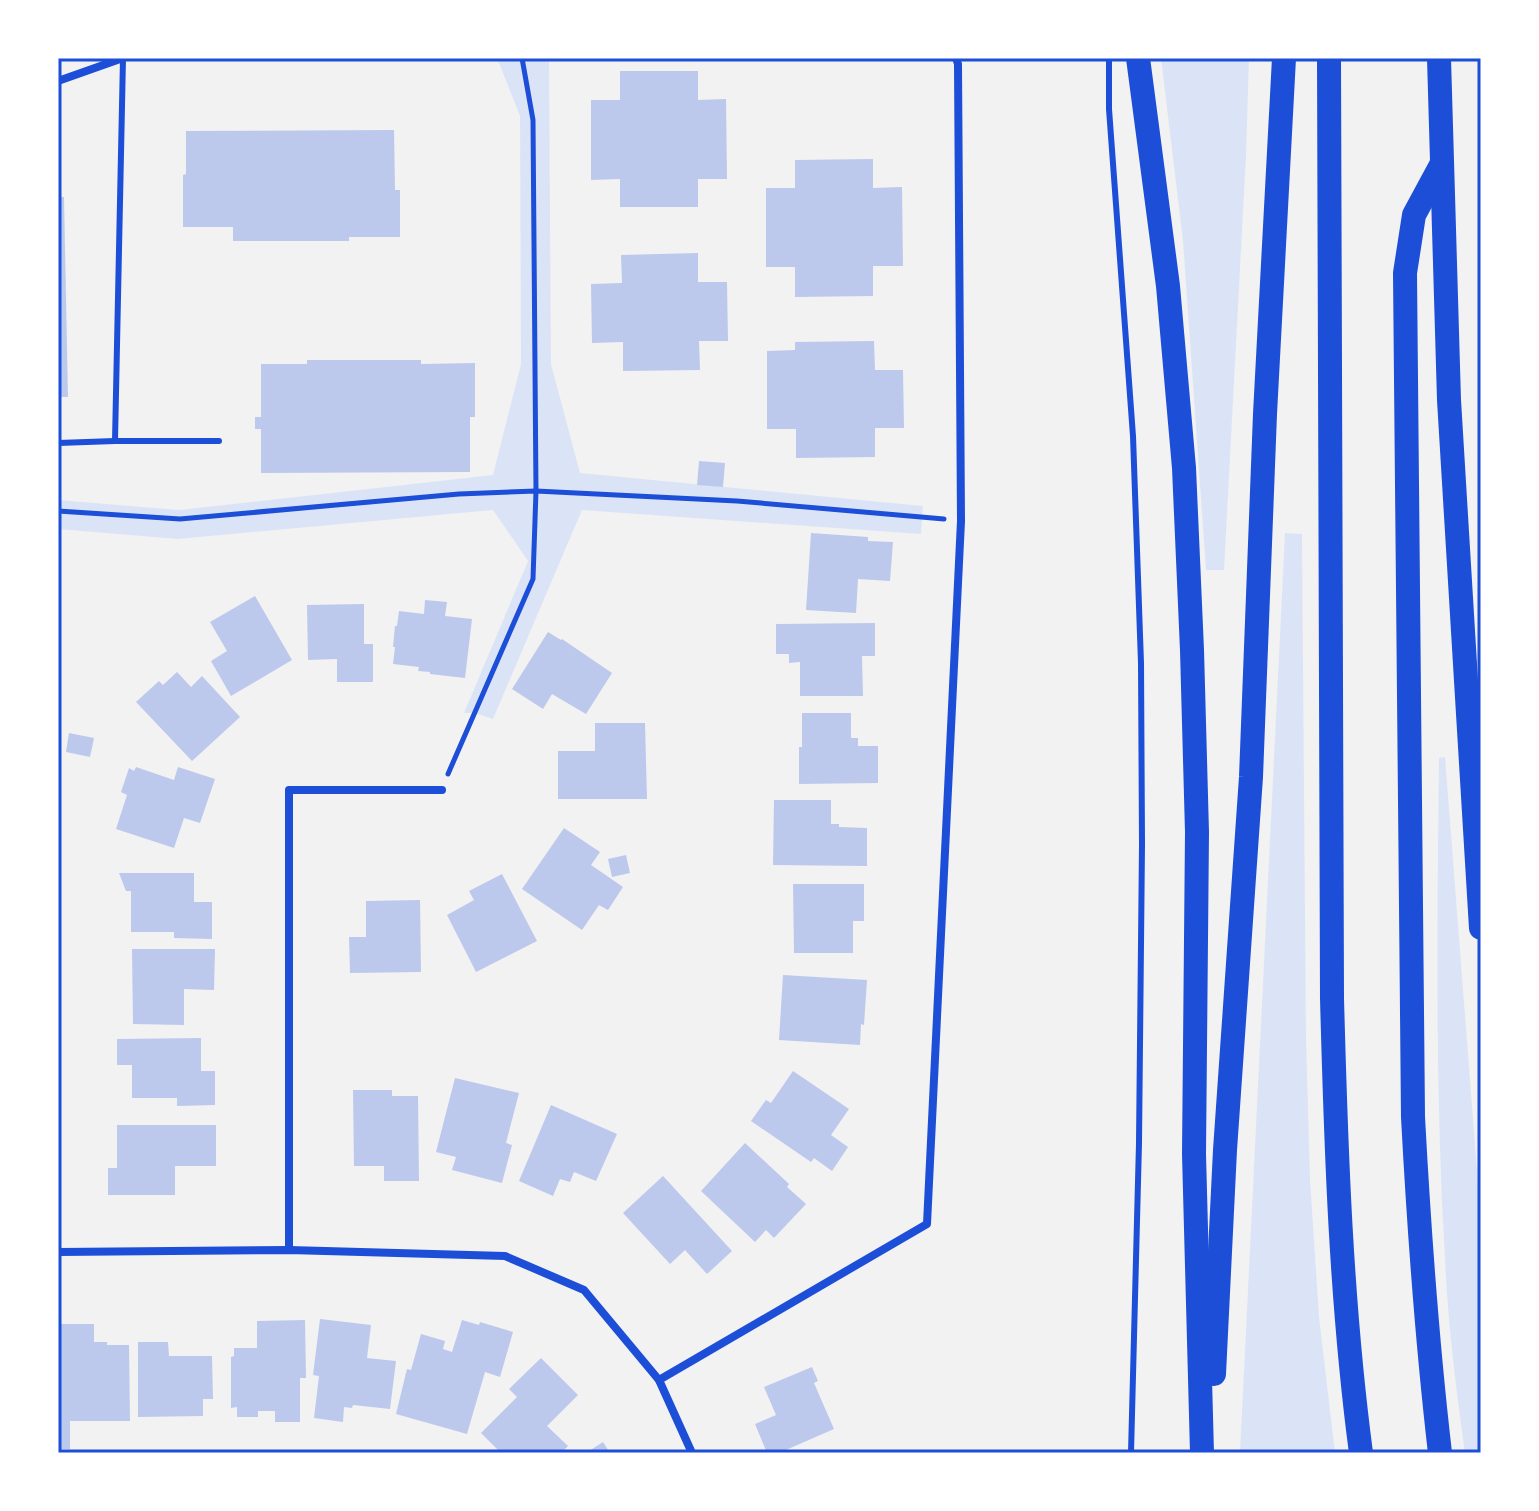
<svg xmlns="http://www.w3.org/2000/svg" width="1539" height="1511" font-family="'Crimson Pro',serif">
<style>
.green{fill:#dbe4f7}
.building{fill:#bdc9ec}
.lines{fill:none;stroke-linecap:round;stroke-linejoin:round}
.path{stroke:#1d4ed8;stroke-width:5}
.service{stroke:#1d4ed8;stroke-width:6}
.minor{stroke:#1d4ed8;stroke-width:8}
.motorway{stroke:#1d4ed8;stroke-width:24}
.neatline{fill:none;stroke:#1d4ed8;stroke-width:3}
</style>
<rect width="100%" height="100%" fill="#f2f2f2"/>
<g class="green">
<polygon points="497,58 549,58 551,364 580,473 923,506 921,534 582,510 493,719 474,713 464,713 528,561 493,510 178,539 58,529 58,500 179,510 493,475 521,364 520,116"/>
<polygon points="1161,58 1249,58 1246,156 1224,570 1206,570 1183,241"/>
<polygon points="1285,533 1302,534 1306,1039 1310,1179 1319,1317 1335,1453 1240,1453"/>
<path d="M1445 757 1481 1222V1453H1465C1456 1389 1448 1325 1445 1260 1435 1093 1437 925 1439 758Z"/>
</g>
<g class="building">
<polygon points="620,71 698,71 698,100 726,99 727,179 698,179 698,207 620,207 620,179 591,180 591,100 620,100"/>
<polygon points="394,130 395,190 400,190 400,237 349,237 349,241 233,241 233,227 183,227 183,175 186,174 186,131"/>
<polygon points="873,159 873,188 902,187 903,266 873,266 873,296 795,297 795,267 766,267 766,188 795,188 795,160"/>
<polygon points="58,197 64,197 68,397 58,397"/>
<polygon points="698,253 698,282 727,282 728,341 699,341 700,370 623,371 623,342 592,343 591,284 622,283 621,255"/>
<polygon points="874,341 875,370 903,370 904,428 875,428 875,457 796,458 796,429 767,429 767,351 795,350 795,342"/>
<polygon points="307,360 421,360 421,364 475,363 475,417 470,417 470,472 261,473 261,429 255,429 255,417 261,417 261,364 307,364"/>
<polygon points="699,461 725,463 723,487 697,485"/>
<polygon points="811,533 868,537 868,541 893,542 890,581 858,579 856,613 806,610"/>
<polygon points="255,596 292,660 231,696 211,661 227,651 210,622"/>
<polygon points="425,600 447,602 445,616 472,619 465,678 430,674 430,672 418,671 419,667 393,664 395,647 393,647 395,626 397,626 399,611 424,614"/>
<polygon points="364,604 364,644 373,644 373,682 337,682 337,659 308,660 307,605"/>
<polygon points="875,623 875,656 862,656 863,696 800,696 800,662 789,663 789,654 776,654 776,624"/>
<polygon points="548,632 561,640 562,639 612,673 586,714 552,694 543,709 512,689"/>
<polygon points="177,672 191,687 202,676 240,717 192,761 136,702 159,681 163,685"/>
<polygon points="802,713 851,713 851,738 858,738 858,746 878,746 878,783 799,784 799,747 802,747"/>
<polygon points="595,723 645,723 647,799 558,799 558,751 595,751"/>
<polygon points="69,733 94,738 90,757 66,752"/>
<polygon points="136,767 174,780 178,767 215,779 200,823 184,818 174,848 116,829 127,795 121,792 129,768 134,771"/>
<polygon points="774,800 831,800 831,824 839,824 839,827 867,828 867,866 773,865"/>
<polygon points="564,828 600,852 591,865 623,887 608,910 599,905 582,930 522,889"/>
<polygon points="626,855 630,873 612,877 608,859"/>
<polygon points="119,873 194,873 194,902 212,902 212,939 174,938 174,932 131,932 131,891 126,891"/>
<polygon points="502,874 537,941 476,972 447,915 474,900 469,891"/>
<polygon points="793,884 864,884 864,921 853,921 853,953 794,953"/>
<polygon points="420,900 421,972 350,973 349,937 366,937 366,901"/>
<polygon points="132,949 215,949 214,990 184,989 184,1025 133,1024"/>
<polygon points="783,975 867,980 864,1025 861,1024 860,1045 779,1040"/>
<polygon points="201,1038 201,1071 215,1071 215,1105 177,1106 177,1098 132,1098 132,1065 117,1065 117,1039"/>
<polygon points="793,1071 849,1109 831,1135 848,1147 832,1171 814,1158 811,1162 751,1121 766,1100 771,1103"/>
<polygon points="455,1078 519,1093 506,1143 512,1145 502,1183 452,1170 456,1157 436,1152"/>
<polygon points="353,1090 392,1090 392,1096 418,1096 419,1181 384,1181 384,1166 354,1166"/>
<polygon points="551,1105 617,1134 596,1181 574,1172 570,1182 560,1179 553,1196 519,1181"/>
<polygon points="117,1125 216,1125 216,1166 175,1166 175,1195 108,1195 108,1168 117,1168"/>
<polygon points="745,1143 789,1184 787,1187 806,1204 774,1238 766,1230 755,1242 701,1191"/>
<polygon points="663,1176 732,1251 707,1274 685,1250 670,1264 623,1213"/>
<polygon points="320,1319 371,1325 367,1358 396,1361 390,1409 353,1405 352,1408 344,1407 343,1422 314,1418 319,1376 313,1375"/>
<polygon points="305,1320 306,1378 300,1378 300,1422 275,1422 275,1411 258,1411 258,1417 237,1417 237,1407 231,1408 231,1357 234,1356 234,1348 257,1348 257,1321"/>
<polygon points="462,1320 479,1325 480,1322 513,1332 500,1377 485,1372 467,1434 396,1414 407,1369 411,1370 421,1334 445,1341 443,1349 452,1352"/>
<polygon points="58,1324 94,1324 94,1342 107,1342 107,1345 129,1345 130,1421 70,1421 70,1449 58,1449"/>
<polygon points="138,1342 168,1342 169,1356 212,1356 213,1399 203,1399 203,1416 138,1417"/>
<polygon points="541,1358 578,1395 547,1426 568,1446 561,1453 501,1453 481,1433 517,1397 509,1389"/>
<polygon points="812,1367 818,1381 814,1383 834,1429 779,1453 767,1453 755,1424 776,1415 764,1387"/>
<polygon points="603,1442 610,1453 586,1453"/>
</g>
<g class="lines">
<g class="path">
<polyline points="58,511 180,519 459,494 536,491 737,501 944,519"/>
<polyline points="448,774 533,579 536,491 533,120 522,58"/>
</g>
<g class="service">
<polyline points="123,58 115,441 219,441"/>
<polyline points="1109,58 1109,109 1133,436 1141,663 1142,844 1139,1143 1131,1453"/>
<polyline points="58,443 115,441"/>
</g>
<g class="minor">
<polyline points="58,81 123,58"/>
<polyline points="289,1250 289,790 442,790"/>
<polyline points="58,1252 289,1250 505,1256 584,1290 659,1380 692,1453"/>
<polyline points="659,1380 927,1224 961,521 958,64 956,58"/>
</g>
<g class="motorway">
<polyline points="1138,58 1168,286 1184,468 1192,650 1197,832 1194,1154 1202,1453"/>
<path d="M1329 58 1332 998C1336 1149 1341 1302 1361 1453"/>
<polyline points="1439,58 1449,400 1481,928"/>
<polyline points="1214,1374 1225,1150 1251,777 1265,414 1284,58"/>
<path d="M1440 1453C1427 1341 1419 1229 1413 1117L1405 273 1414 215 1441 165"/>
</g>
</g>
<rect width="1539" height="1511" fill="none" stroke="#ffffff" stroke-width="120"/>
<rect x="60" y="60" width="1419" height="1391" class="neatline"/>
</svg>
